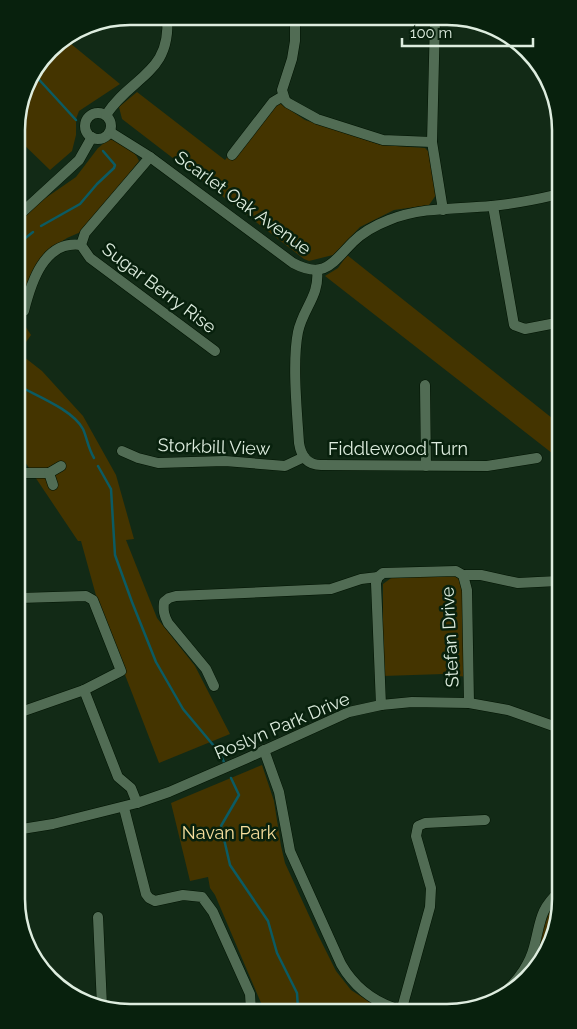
<svg xmlns="http://www.w3.org/2000/svg" width="577" height="1029" font-family="Raleway,sans-serif">
<style>
.green{fill:#443400}
.lines{fill:none;stroke-linecap:round;stroke-linejoin:round}
.stream{stroke:#0b5b63;stroke-width:2.5}
.minor-casing{stroke:#001302;stroke-width:11}
.minor{stroke:#516c54;stroke-width:10}
.labels{text-anchor:middle;stroke-width:5;stroke-linejoin:round;paint-order:stroke}
.street-label{font-size:18px;fill:#deeddf;stroke:#08210d}
.park-label{font-size:18px;fill:#f9e09e;stroke:#08210d}
.rim{fill:none;stroke:#deeddf;stroke-width:2.5}
</style>
<rect width="100%" height="100%" fill="#122a16"/>
<g class="green">
<polygon points="65,39 120,84 79,111 76,119 76,135 72,151 50,170 17,138 17,116 28,80 55,45"/>
<polygon points="137,92 225,160 269,105 278,102 305,120 381,145 425,148 432,155 436,195 429,205 394,210 360,227 333,255 309,261 304,259 122,119 119,107"/>
<path d="M109 139C123 143 134 148 139 161L83 231 67 238 45 252 18 305V220L24 213 76 177 98 148Z"/>
<polygon points="347,255 557,422 557,457 325,276 338,268"/>
<polygon points="18,315 31,335 19,352"/>
<polygon points="19,353 42,371 83,416 116,475 134,539 126,540 157,618 195,666 230,734 159,763 100,610 81,541 78,541 19,453"/>
<polygon points="453,575 463,582 467,677 444,674 383,676 383,584 394,576"/>
<polygon points="262,765 274,801 281,846 285,863 318,935 336,971 351,990 379,1008 264,1010 215,895 210,888 208,877 190,881 171,803"/>
<path d="M560 897V906L537 968 519 981C523 975 529 969 532 962 543 939 543 915 560 897Z"/>
</g>
<g class="lines">
<g class="stream">
<polyline points="33,73 76,120"/>
<polyline points="84,129 87,132"/>
<polyline points="41,226 80,204 97,184 114,168 115,165 103,151"/>
<polyline points="18,244 33,232"/>
<path d="M19 386C37 396 73 410 83 429 87 438 88 448 94 458"/>
<polyline points="98,466 111,489 115,555 132,602 156,662 183,709 219,752 225,764"/>
<polyline points="231,778 239,795 221,826 230,865 268,921 277,953 297,993 298,1009"/>
</g>
<defs>
<g id="minor">
<polyline points="295,17 295,41 292,59 282,90 285,100 288,103 317,119 383,140 432,142"/>
<polyline points="435,18 432,142 443,210"/>
<circle cx="98" cy="126" r="13"/>
<path d="M106 115C131 76 172 74 167 16"/>
<path d="M110 132 150 157 293 263C325 280 333 262 353 242 363 232 376 225 389 220 421 207 457 209 491 206 512 204 534 200 555 195"/>
<polyline points="232,155 273,102 283,96"/>
<polyline points="150,157 85,233 81,245 90,258 215,351"/>
<polyline points="493,206 514,325 525,329 556,323"/>
<polyline points="18,216 79,160 92,137"/>
<path d="M317 270C320 296 303 308 298 332 292 362 297 411 299 443 301 456 307 465 321 465L487 466 537 458"/>
<path d="M24 311C31 283 44 240 81 245"/>
<polyline points="425,385 426,466"/>
<polyline points="122,451 138,458 158,463 225,461 285,466 304,457"/>
<polyline points="19,473 49,473 61,466"/>
<polyline points="49,473 53,485"/>
<polyline points="463,575 481,575 518,583 558,581"/>
<polyline points="20,598 86,596 93,600 121,671 84,690 21,712"/>
<path d="M214 686 206 669 168 623C164 615 163 611 164 602L169 598 176 596 331 589 361 579 378 577"/>
<polyline points="84,690 118,777 131,788 137,803"/>
<polyline points="381,705 376,583 378,577 383,573 456,571 463,575 467,590 469,703"/>
<path d="M264 750 279 792 290 851 341 964C353 985 371 1000 394 1008"/>
<polyline points="124,808 146,894 149,898 155,901 183,895 202,897 213,912 250,994 251,1010"/>
<polyline points="22,829 53,824 137,803 169,792 243,760 349,712 381,705 412,702 469,703 508,710 559,728"/>
<polyline points="98,917 102,1006"/>
<path d="M507 990C519 979 530 963 534 947 541 921 539 910 560 891"/>
<polyline points="402,1008 430,907 431,888 416,836 418,826 425,823 485,820"/>
</g>
</defs>
<use href="#minor" class="minor-casing"/>
<use href="#minor" class="minor"/>
</g>
<g class="labels">
<g class="street-label">
<text transform="translate(243 203) rotate(36)" y="6">Scarlet Oak Avenue</text>
<text transform="translate(159 288) rotate(37)" y="6">Sugar Berry Rise</text>
<text transform="translate(214 447) rotate(2)" y="6">Storkbill View</text>
<text x="398" y="455">Fiddlewood Turn</text>
<text transform="translate(450 637) rotate(-93)" y="6">Stefan Drive</text>
<text transform="translate(282 726) rotate(-23)" y="6">Roslyn Park Drive</text>
</g>
<g class="park-label">
<text x="229" y="839">Navan Park</text>
</g>
</g>
<path d="M0 0H577V1029H0ZM130 25H447A105 105 0 0 1 552 130V899A105 105 0 0 1 447 1004H130A105 105 0 0 1 25 899V130A105 105 0 0 1 130 25Z" fill="#08210d" fill-rule="evenodd"/>
<path class="rim" d="M130 25H447A105 105 0 0 1 552 130V899A105 105 0 0 1 447 1004H130A105 105 0 0 1 25 899V130A105 105 0 0 1 130 25Z"/>
<path d="M402 38v8h131v-8" fill="none" stroke="#deeddf" stroke-width="2.5"/>
<text x="410" y="38" font-size="15" fill="#deeddf" stroke="#08210d" stroke-width="4" paint-order="stroke">100 m</text>
</svg>
